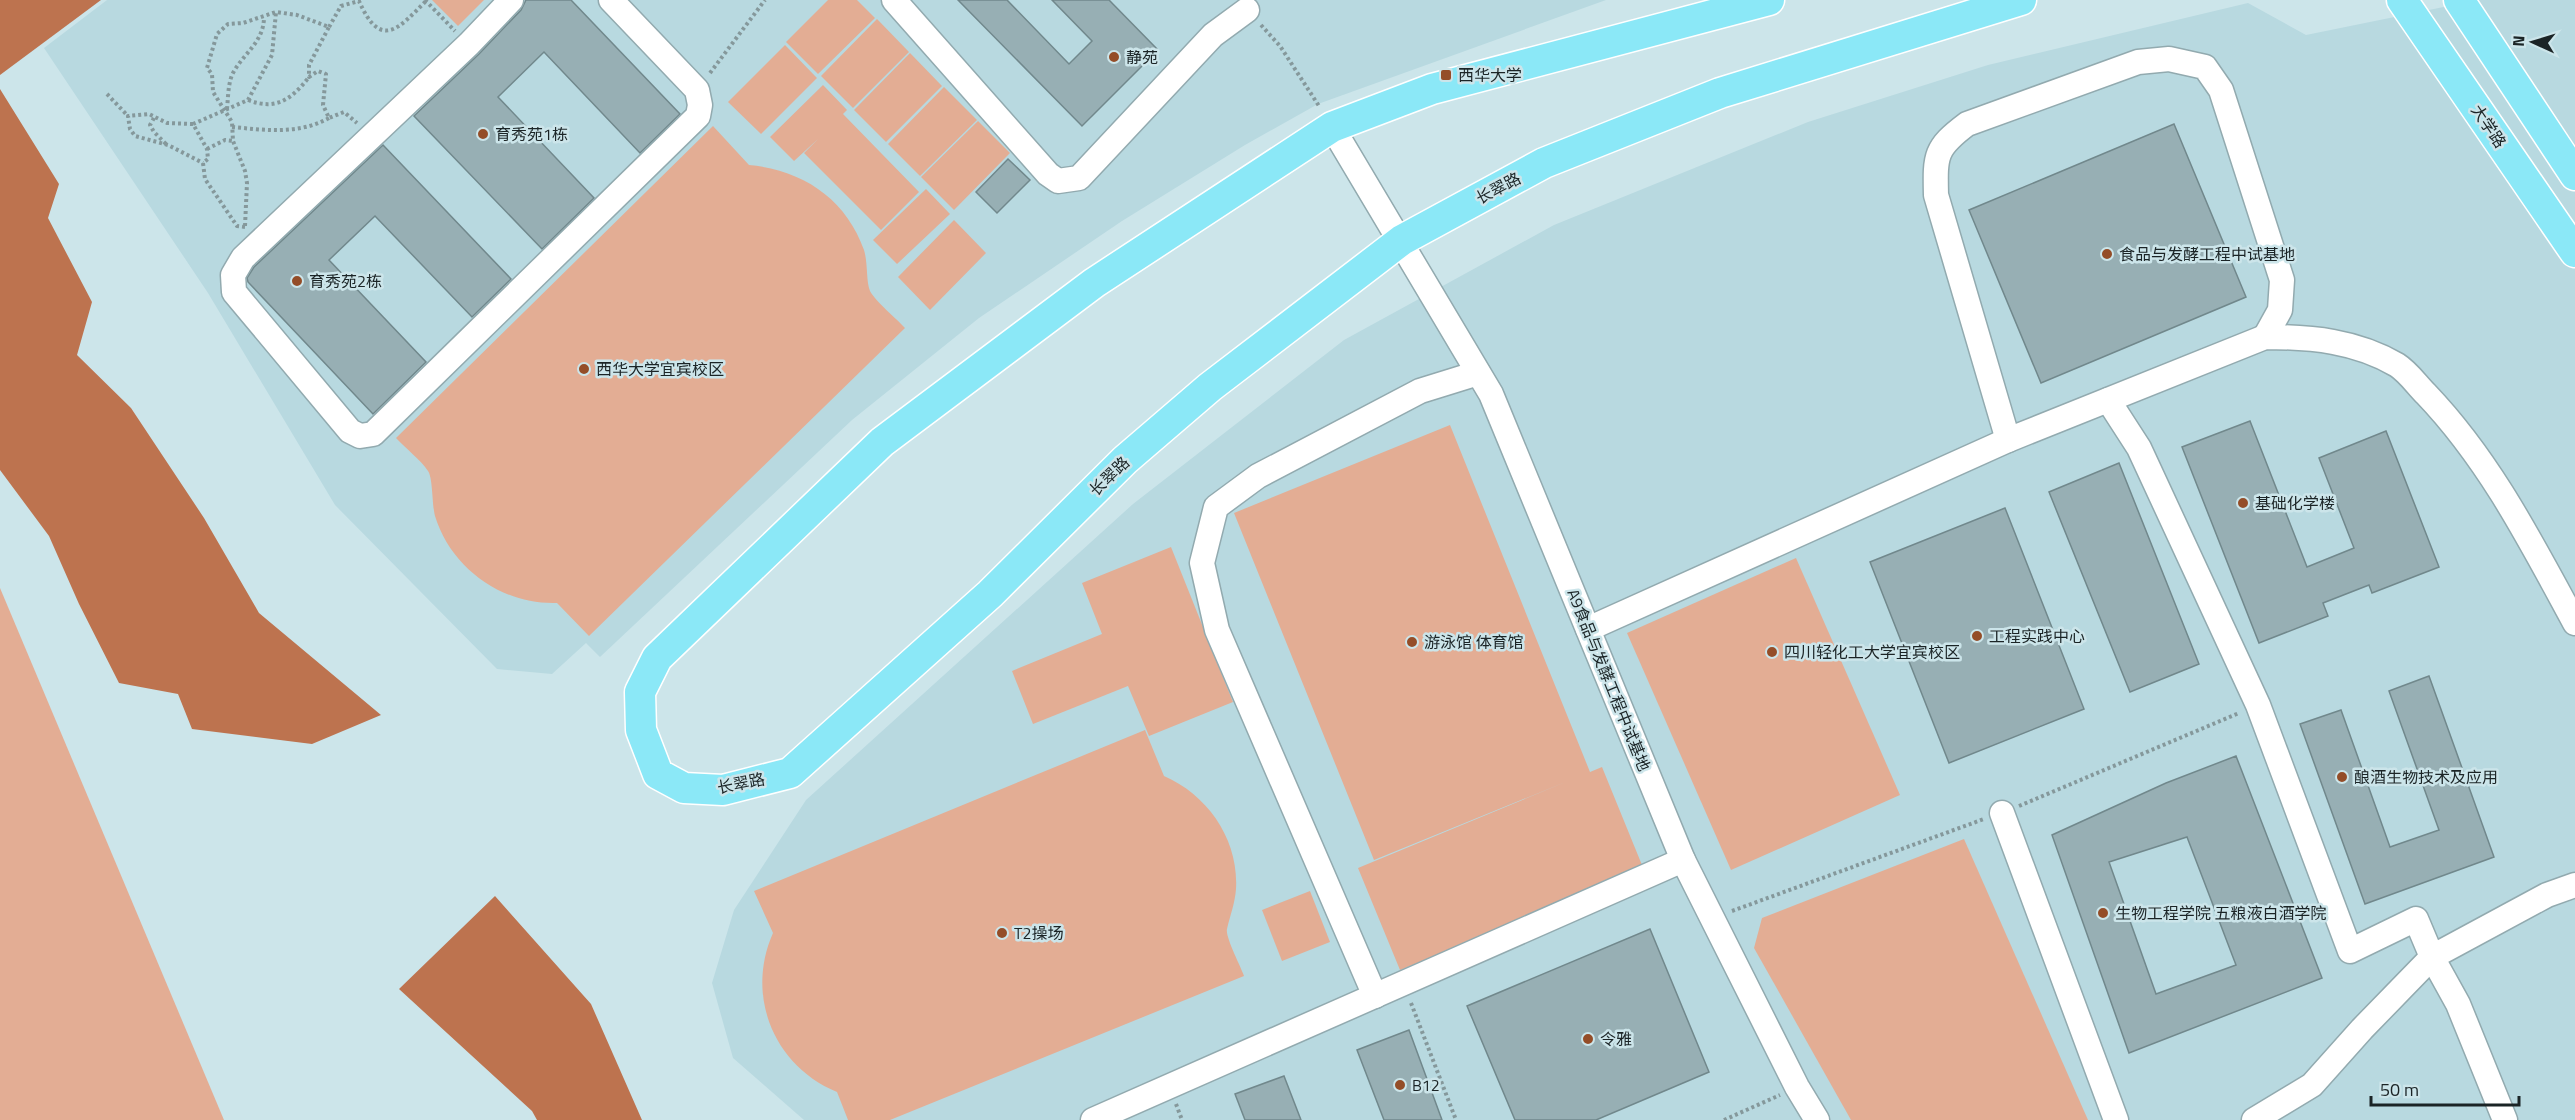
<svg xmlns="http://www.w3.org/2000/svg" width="2575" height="1120" font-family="'Titillium Web','Noto Sans SC',sans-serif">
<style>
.built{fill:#b8d9e0}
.green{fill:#e3ad94}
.water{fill:#bd734f}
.building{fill:#97afb4;stroke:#71888c;stroke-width:1.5;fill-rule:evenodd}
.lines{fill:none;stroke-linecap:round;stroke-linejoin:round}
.minor-casing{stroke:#92aaaf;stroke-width:27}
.major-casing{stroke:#fff;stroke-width:33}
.path{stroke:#85989b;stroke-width:4;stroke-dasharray:3 3;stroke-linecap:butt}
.minor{stroke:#fff;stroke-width:24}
.major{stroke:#8be8f7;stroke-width:30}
.poi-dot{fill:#944d28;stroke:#cce5ea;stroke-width:2}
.labels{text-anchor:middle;stroke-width:5;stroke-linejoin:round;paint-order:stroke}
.poi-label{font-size:16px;fill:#1b2426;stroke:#cce5ea;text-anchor:start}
.street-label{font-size:16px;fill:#1b2426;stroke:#cce5ea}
</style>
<rect width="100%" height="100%" fill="#cce5ea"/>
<g class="built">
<polygon points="107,0 1606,0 1318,104 1245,145 1122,221 979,318 852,420 600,657 586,643 552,674 497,669 335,505 208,293 44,48"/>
<polygon points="2478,0 2575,0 2575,1120 804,1120 733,1058 712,983 734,910 806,800 1133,504 1344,340 1554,225 1808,122 1988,65 2248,3 2306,35"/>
</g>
<g class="green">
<polygon points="432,0 484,0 458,26"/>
<polygon points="828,0 857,0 875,18 818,74 786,42"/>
<polygon points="877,19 909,52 853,108 821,76"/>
<polygon points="785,45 817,78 761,134 728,102"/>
<polygon points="910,53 942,86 886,142 854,110"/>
<polygon points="823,85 847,110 843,114 919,192 881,230 804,153 818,139 794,161 770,137"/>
<polygon points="944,87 977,120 920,176 888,144"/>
<polygon points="978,121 1010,153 954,210 921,177"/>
<path d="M713 126 749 165C803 170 846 199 864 250 868 263 866 281 870 291 875 301 897 319 905 328L589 636 557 603C502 605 451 568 435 516 432 505 433 478 428 471 420 459 406 449 396 438Z"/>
<polygon points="926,189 950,214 897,264 873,240"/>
<polygon points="954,220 986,253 930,310 898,277"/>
<polygon points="1450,425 1590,772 1602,767 1644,870 1400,970 1358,868 1568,781 1374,860 1234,513"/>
<polygon points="1171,547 1233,702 1149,736 1128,686 1033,724 1012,671 1102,634 1082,583"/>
<polygon points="1796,558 1900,795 1731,870 1627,633"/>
<polygon points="0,588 224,1120 0,1120"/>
<path d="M1145 730 1164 776C1208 795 1239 840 1236 889 1235 903 1230 916 1227 929 1225 937 1241 967 1244 976L890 1120H848L837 1092C774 1066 745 996 773 933L754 891Z"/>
<polygon points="1964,839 2088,1120 1851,1120 1754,948 1762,918"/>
<polygon points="1310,891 1330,942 1282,961 1262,910"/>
</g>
<g class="water">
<polygon points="0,0 101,0 0,75"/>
<polygon points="0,89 59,184 48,218 92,302 77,355 131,408 204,518 259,613 381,715 312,744 192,729 178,694 119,683 79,604 49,536 0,470"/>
<polygon points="495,896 591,1004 642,1120 537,1120 532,1111 399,989"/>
</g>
<g class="building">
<polygon points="526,0 571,0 680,114 640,153 544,52 498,97 594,198 542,249 414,116 479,54 521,10"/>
<polygon points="958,0 1007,0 1069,64 1092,41 1052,0 1109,0 1158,50 1082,126"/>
<polygon points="2174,124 2246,297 2041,383 1969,210"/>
<polygon points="383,145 511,279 472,317 375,216 329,260 426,362 373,414 248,282 247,278 254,267"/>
<polygon points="1008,159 1030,180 997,213 976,192"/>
<polygon points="2250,421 2307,567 2354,548 2319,458 2386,431 2439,567 2372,593 2369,585 2323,603 2328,616 2259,643 2182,447"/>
<polygon points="2119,463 2199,664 2130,692 2049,492"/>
<polygon points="2005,508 2084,709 1949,763 1870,562"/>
<polygon points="2429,676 2494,857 2365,904 2300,724 2341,710 2390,847 2439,830 2389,691"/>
<path d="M2236 756 2322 978 2129 1053 2052 835 2166 783ZM2187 837 2236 965 2156 994 2109 862Z"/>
<polygon points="1650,929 1709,1072 1596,1120 1515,1120 1467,1006"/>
<polygon points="1409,1030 1442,1120 1384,1120 1357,1050"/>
<polygon points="1284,1076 1301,1120 1245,1120 1235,1094"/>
</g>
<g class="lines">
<defs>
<g id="minor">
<polyline points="511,0 469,44 243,258 233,275 234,292 350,431 360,436 373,434 698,116 700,105 697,90 611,0"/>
<polyline points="894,0 1048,174 1058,181 1079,178 1213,35 1247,10"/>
<polyline points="1332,127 1491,394 1683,860 1797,1087 1817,1120"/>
<polyline points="2108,400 2139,448 2258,705 2350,951 2416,919 2432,957 2458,1004 2505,1120"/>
<path d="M2008 440 1936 195C1935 155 1935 148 1967 124L2138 62 2169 59 2205 67 2221 90 2282 280 2280 310 2265 337"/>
<path d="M1588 629 2008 440 2265 337C2312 337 2356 341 2397 365 2408 372 2417 385 2426 394 2490 461 2531 542 2575 623"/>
<polyline points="2002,813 2116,1120"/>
<polyline points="1375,996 1217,630 1202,563 1216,507 1258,476 1420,391 1478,373"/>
<polyline points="1093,1120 1683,860"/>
<polyline points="2254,1120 2312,1085 2362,1029 2432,957 2547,895 2575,885"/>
</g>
<g id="major">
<polyline points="1769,0 1432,89 1332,127 1094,283 882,442 657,658 640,692 641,730 658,774 684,788 723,790 790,773 990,594 1125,460 1210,387 1402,240 1544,163 1720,93 2021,0"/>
<polyline points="2402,0 2575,252"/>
<polyline points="2459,0 2575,175"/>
</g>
</defs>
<use href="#minor" class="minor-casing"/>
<use href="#major" class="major-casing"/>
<g class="path">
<polyline points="425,0 455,31"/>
<polyline points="1261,25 1280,46 1319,106"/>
<path d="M329 27 341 6 359 1C381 51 399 28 426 1"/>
<polyline points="710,73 765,0"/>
<polyline points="107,94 128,116"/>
<path d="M248 100C276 111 292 99 309 77"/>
<path d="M227 109C228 99 228 85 232 75 242 54 264 43 264 17"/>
<polyline points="154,118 150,125 154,132 167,145"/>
<polyline points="193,124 167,123 149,114 128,116 130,129 135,136 168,145 203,163"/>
<path d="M232 127C266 130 298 135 329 118"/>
<polyline points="207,149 225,140 233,141"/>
<polyline points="245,226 247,183 245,171 233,141 232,122 213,92 212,74 207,68 217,34 228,24 243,23 276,12 297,15 329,27 309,65 309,77 318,71 326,74 323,105 329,118 344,112 357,123"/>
<polyline points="245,227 237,226 205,179 203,163 208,159 207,149 193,124 248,100 272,55 276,12"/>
<polyline points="2019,806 2239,713"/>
<polyline points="1732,911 1984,819"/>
<polyline points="1411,1003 1456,1120"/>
<polyline points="1176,1104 1182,1120"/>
<polyline points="1724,1120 1780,1095"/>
</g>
<use href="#minor" class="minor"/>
<use href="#major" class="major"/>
</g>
<g class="poi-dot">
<circle cx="1114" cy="57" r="6"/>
<rect x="1440" y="69" width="12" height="12" rx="3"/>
<circle cx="483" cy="134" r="6"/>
<circle cx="2107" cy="254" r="6"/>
<circle cx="297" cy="281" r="6"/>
<circle cx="584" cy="369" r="6"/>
<circle cx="2243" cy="503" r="6"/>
<circle cx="1977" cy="636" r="6"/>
<circle cx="1412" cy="642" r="6"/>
<circle cx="1772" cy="652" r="6"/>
<circle cx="2342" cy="777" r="6"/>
<circle cx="2103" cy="913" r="6"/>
<circle cx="1002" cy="933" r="6"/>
<circle cx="1588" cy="1039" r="6"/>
<circle cx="1400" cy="1085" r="6"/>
</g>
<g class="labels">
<g class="poi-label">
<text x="1126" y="63">静苑</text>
<text x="1458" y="81">西华大学</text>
<text x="495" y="140">育秀苑1栋</text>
<text x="2119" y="260">食品与发酵工程中试基地</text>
<text x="309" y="287">育秀苑2栋</text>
<text x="596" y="375">西华大学宜宾校区</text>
<text x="2255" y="509">基础化学楼</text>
<text x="1989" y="642">工程实践中心</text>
<text x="1424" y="648">游泳馆 体育馆</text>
<text x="1784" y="658">四川轻化工大学宜宾校区</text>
<text x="2354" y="783">酿酒生物技术及应用</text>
<text x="2115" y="919">生物工程学院 五粮液白酒学院</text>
<text x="1014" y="939">T2操场</text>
<text x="1600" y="1045">令雅</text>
<text x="1412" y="1091">B12</text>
</g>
<g class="street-label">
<text transform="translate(2489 126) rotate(56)" y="6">大学路</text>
<text transform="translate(1498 188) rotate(-28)" y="6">长翠路</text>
<text transform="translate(1109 476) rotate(-44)" y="6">长翠路</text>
<text transform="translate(1609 680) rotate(68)" y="6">A9食品与发酵工程中试基地</text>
<text transform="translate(741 783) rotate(-11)" y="6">长翠路</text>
</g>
</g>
<g transform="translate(2533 42) rotate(274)" stroke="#cce5ea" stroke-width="4.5" paint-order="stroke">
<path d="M0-4.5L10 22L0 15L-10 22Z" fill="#1b2426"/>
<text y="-9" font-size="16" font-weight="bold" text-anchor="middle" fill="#1b2426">N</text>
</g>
<path d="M2371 1096v9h148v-9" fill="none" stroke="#1b2426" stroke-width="3"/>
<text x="2380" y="1096" font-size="18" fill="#1b2426" stroke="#cce5ea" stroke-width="4.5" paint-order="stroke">50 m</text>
</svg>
